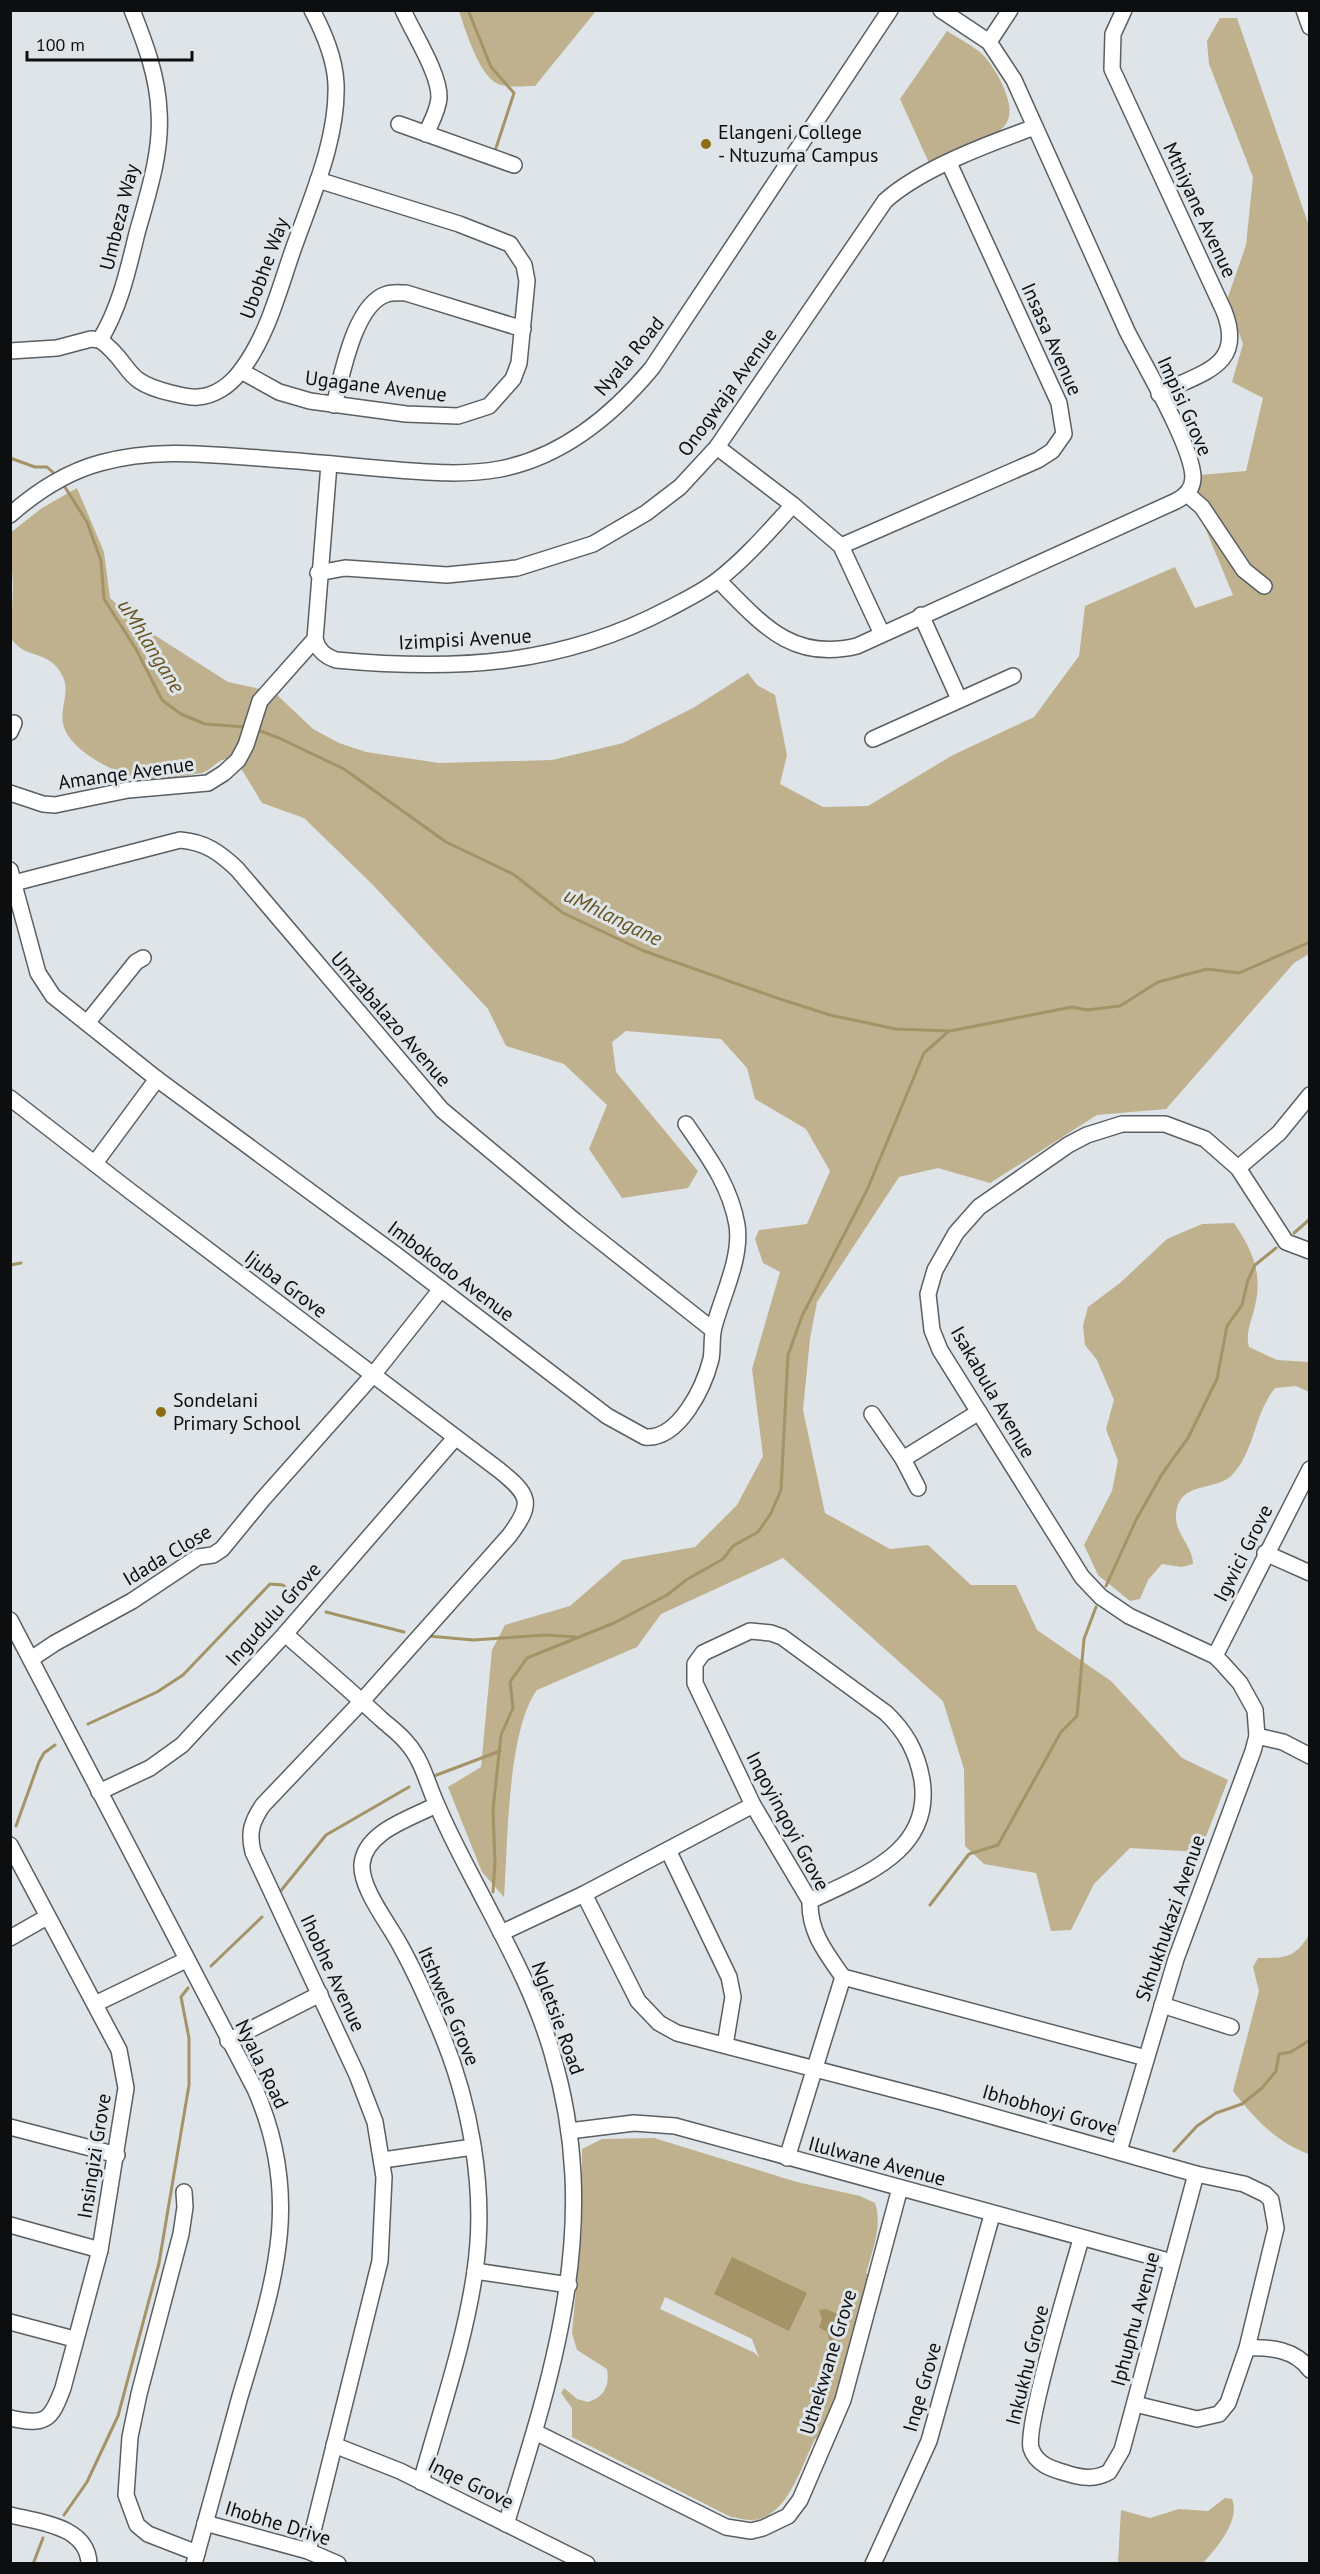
<svg xmlns="http://www.w3.org/2000/svg" width="1320" height="2574" font-family="'PT Sans',sans-serif">
<style>
.green{fill:#bfb18e;fill-rule:evenodd}
.water{fill:#a49366}
.lines{fill:none;stroke-linecap:round;stroke-linejoin:round}
.stream{stroke:#a49366;stroke-width:3}
.minor-casing{stroke:#5a5f62;stroke-width:18}
.minor{stroke:#fff;stroke-width:15}
.poi-dot{fill:#8b6e10;stroke:#dee4e8;stroke-width:2}
.labels{text-anchor:middle;stroke-width:6;stroke-linejoin:round;paint-order:stroke}
.poi-label{font-size:20px;fill:#0c0e0f;stroke:#dee4e8;text-anchor:start}
.street-label{font-size:20px;fill:#0c0e0f;stroke:#dee4e8}
.water-label{font-size:21px;font-style:italic;fill:#66531d;stroke:#dee4e8}
</style>
<rect width="100%" height="100%" fill="#dee4e8"/>
<g class="green">
<path d="M459 11V10L596 11 535 86C524 86 508 88 498 84 479 76 465 29 459 11Z"/>
<path d="M1220 18H1237L1309 226V954L1294 963 1166 1109 1097 1115 990 1183 938 1168 899 1177 817 1302 810 1339 803 1410 825 1513 890 1549 928 1545 971 1585H1016L1037 1630 1111 1681 1182 1758 1228 1780 1200 1852 1130 1848 1094 1884 1071 1930 1051 1931 1036 1873 984 1864 965 1846 964 1769 943 1701 783 1558 661 1614 637 1647 537 1690C507 1731 508 1844 504 1897L482 1872 448 1787 481 1767 492 1650 505 1625 570 1606 623 1560 695 1547 737 1505 763 1456 752 1369 780 1272 763 1263 755 1239 759 1230 807 1224 830 1171 806 1129 755 1099 747 1068 721 1039 626 1031 612 1042 616 1072 698 1171 688 1188 622 1198 589 1149 607 1105 564 1064 506 1046 488 1009 373 885 304 818 262 803 242 770 226 759C215 761 212 770 202 773 187 775 171 779 156 780 128 781 68 753 63 723 60 707 70 692 63 677 50 648 25 661 11 638L13 586 10 533 42 508 77 488 104 552 110 598 145 629 228 682 274 692 313 729 339 743 366 752 439 763 552 760 623 743 693 708 748 673 757 685 775 695 787 755 780 784 823 807 868 806 953 755 1034 717 1079 656 1085 606 1175 567 1195 608 1233 595 1196 506 1200 475 1246 471 1263 398 1232 382 1243 344 1227 300 1246 245 1253 177 1209 64 1207 41Z"/>
<path d="M947 31C959 39 976 47 985 57 997 71 1018 107 1006 124 994 141 948 155 929 163L900 99Z"/>
<path d="M1234 1223C1252 1249 1263 1274 1255 1306 1252 1320 1245 1333 1249 1347L1277 1360 1309 1362V1392L1296 1386 1275 1388C1254 1414 1255 1450 1233 1474 1216 1493 1177 1479 1176 1517 1176 1535 1193 1547 1193 1564L1182 1567 1162 1564 1148 1580 1140 1599 1130 1601 1098 1575 1084 1545 1112 1491 1118 1461 1106 1429 1114 1400 1097 1360 1085 1345 1083 1326 1088 1307 1120 1283 1167 1239 1202 1224Z"/>
<path d="M1309 1935V2154C1276 2142 1255 2119 1233 2091L1259 1991 1253 1967 1258 1958C1285 1958 1294 1959 1309 1935Z"/>
<path d="M654 2138 797 2182 860 2196 875 2203C883 2225 872 2252 866 2273L870 2275 843 2381 822 2436 815 2439C801 2466 789 2514 755 2520 748 2521 739 2518 731 2517L572 2437V2408L561 2393 564 2388 577 2399 588 2402C604 2397 610 2386 607 2369L577 2350 572 2333 582 2227V2149L602 2139ZM665 2297 752 2339 759 2358 755 2353 660 2309Z"/>
<path d="M1225 2498 1232 2499C1241 2520 1216 2549 1203 2563H1118L1121 2510 1150 2518 1179 2509 1208 2511Z"/>
</g>
<g class="water">
<polygon points="732,2257 807,2293 789,2331 714,2294"/>
<path d="M826 2309 838 2314C845 2325 842 2336 830 2342L827 2332 819 2327 822 2319 819 2310Z"/>
</g>
<g class="lines">
<g class="stream">
<polyline points="468,10 491,67 514,93 496,148"/>
<polyline points="10,458 35,467 47,467 57,476"/>
<polyline points="63,484 87,522 101,561 104,599 136,649 162,700 181,714 205,724 246,727"/>
<polyline points="255,729 279,738 344,769 446,842 513,874 563,913 644,951 780,999 830,1015 896,1029 950,1031 1072,1007 1087,1010 1120,1006 1158,982 1207,969 1239,973 1310,942"/>
<polyline points="1294,1233 1310,1219"/>
<polyline points="10,1265 21,1263"/>
<polyline points="1106,1586 1136,1520 1162,1474 1188,1438 1217,1379 1227,1326 1242,1305 1248,1280 1255,1265 1276,1248"/>
<polyline points="326,1612 404,1632"/>
<polyline points="428,1636 473,1640 546,1635 576,1637"/>
<polyline points="88,1724 157,1692 183,1675 270,1584 283,1585 292,1593"/>
<polyline points="434,1776 500,1751"/>
<polyline points="16,1826 39,1762 44,1753 55,1745"/>
<polyline points="493,1892 495,1863 493,1810 501,1735 513,1708 510,1682 527,1658 614,1623 667,1595 686,1580 723,1559 733,1546 758,1532 771,1513 781,1490 788,1355 802,1316 867,1190 924,1053 949,1031"/>
<polyline points="279,1893 326,1835 409,1787"/>
<polyline points="930,1905 969,1854 998,1845 1061,1732 1077,1716 1084,1639 1096,1607"/>
<polyline points="211,1966 262,1917"/>
<polyline points="1174,2151 1197,2126 1216,2113 1242,2104 1262,2088 1276,2071 1279,2054 1291,2052 1310,2040"/>
<polyline points="64,2515 87,2482 118,2416 159,2263 189,2085 189,2038 181,1997 188,1988"/>
<polyline points="33,2564 43,2538"/>
</g>
<defs>
<g id="minor">
<path d="M403 10C413 33 440 74 439 98 438 111 431 122 426 134"/>
<path d="M1124 10 1113 34 1112 69 1224 311C1246 367 1201 372 1159 394"/>
<polyline points="1304,10 1310,27"/>
<polyline points="989,42 1010,10"/>
<polyline points="399,124 514,165"/>
<path d="M100 340C134 365 120 381 171 393 180 395 189 398 198 397 215 396 230 385 240 372 268 336 279 289 294 247 312 196 338 139 336 84 335 58 324 33 312 10"/>
<path d="M100 340C120 307 128 270 137 233 148 194 162 152 159 112 158 77 145 43 132 10"/>
<polyline points="10,351 57,348 91,339 100,340"/>
<polyline points="241,371 279,392 310,401 406,414 458,416 489,406 513,379 519,363 527,281 524,265 510,244 459,224 318,180"/>
<path d="M334 405C342 376 354 304 387 294 393 292 400 293 406 293L523 329"/>
<polyline points="717,447 793,505 841,546 882,634"/>
<path d="M329 464 315 639C318 650 324 656 336 660 455 671 560 666 668 609 685 600 704 591 719 579 746 558 770 530 793 505"/>
<polyline points="1187,494 1202,507 1244,570 1264,586"/>
<path d="M10 515C36 492 67 472 100 463 152 448 206 454 259 458 301 461 344 465 386 469 424 472 462 476 500 469 562 457 612 416 652 368L890 10"/>
<polyline points="841,546 1038,460 1052,451 1064,434 1059,403 949,163"/>
<path d="M318 573 345 568 447 575 517 568 593 544 646 513 680 487 717 447 885 201C920 169 990 143 1035 127"/>
<path d="M718 580C761 623 791 662 857 646L1176 501C1186 496 1193 489 1193 477 1192 445 1143 363 1127 331 1089 247 1052 163 1014 80L989 42 941 10"/>
<polyline points="921,615 959,699"/>
<polyline points="10,732 14,723"/>
<polyline points="873,739 1013,676"/>
<polyline points="10,793 43,804 55,805 128,790 208,783 224,773 238,760 246,745 260,701 315,639"/>
<path d="M10 870 38 973 53 996 157 1079 395 1254 607 1416 645 1437C679 1440 704 1387 711 1359 713 1349 711 1338 714 1327 722 1296 742 1258 737 1225 730 1185 708 1156 686 1124"/>
<path d="M14 883 180 840C205 842 219 852 237 869L442 1110 575 1221 713 1330"/>
<polyline points="87,1023 136,962 143,958"/>
<path d="M10 1098 130 1191 499 1470C530 1495 534 1503 509 1536L362 1701 263 1805C252 1821 248 1832 253 1852L357 2075 375 2122 384 2177 380 2261 308 2551"/>
<polyline points="95,1163 157,1079"/>
<polyline points="1238,1168 1279,1133 1310,1095"/>
<polyline points="872,1414 903,1459 918,1488"/>
<polyline points="903,1459 979,1412"/>
<polyline points="1265,1553 1310,1573"/>
<path d="M10 1620 255 2089C305 2203 272 2288 239 2400 224 2454 209 2509 194 2564"/>
<path d="M285 1634C317 1662 350 1690 381 1719 390 1727 400 1734 407 1743 423 1761 427 1784 437 1805 450 1836 466 1865 481 1894 508 1946 536 1997 552 2053 602 2220 556 2365 506 2524"/>
<polyline points="1215,1656 1310,1469"/>
<polyline points="31,1659 55,1643 132,1601 198,1557 213,1555 222,1549 263,1499 373,1375 441,1289"/>
<polyline points="1257,1736 1283,1742 1310,1756"/>
<polyline points="99,1792 150,1768 182,1745 285,1634 455,1438"/>
<path d="M10 1845 119 2050 126 2088 100 2250 63 2388C51 2421 45 2426 10 2418"/>
<polyline points="668,1850 729,1977 733,1997 725,2045"/>
<polyline points="584,1894 638,2001 659,2023 677,2033 942,2102 1196,2174 1244,2184 1265,2194 1271,2200 1276,2228 1247,2348 1228,2403 1219,2414 1197,2419 1135,2404"/>
<polyline points="501,1933 584,1894 753,1805"/>
<polyline points="10,1938 47,1917"/>
<polyline points="843,1977 1146,2058"/>
<polyline points="95,2004 186,1960"/>
<polyline points="1162,2005 1231,2027"/>
<polyline points="228,2041 320,1994"/>
<polyline points="10,2127 117,2155"/>
<polyline points="569,2131 634,2123 675,2126 1172,2262"/>
<polyline points="1119,2151 1176,1959 1253,1751 1257,1736 1255,1710 1240,1683 1222,1663 1215,1656 1129,1616 1101,1597 1082,1577 940,1350 932,1330 928,1294 935,1270 956,1233 979,1207 1068,1145 1087,1135 1122,1124 1165,1124 1205,1139 1238,1168 1286,1242 1310,1251"/>
<path d="M787 2158 843 1977C826 1953 809 1932 810 1901L753 1805 695 1683V1664L703 1653 750 1631 771 1633 782 1637 886 1713C906 1732 917 1752 922 1780 933 1852 863 1875 810 1901"/>
<polyline points="383,2160 473,2147"/>
<polyline points="184,2192 185,2207 181,2234 139,2394 130,2437 126,2495 137,2525 148,2534 197,2553"/>
<polyline points="10,2225 100,2250"/>
<path d="M1081 2239C1072 2271 1025 2426 1031 2448 1036 2464 1051 2469 1066 2473 1081 2478 1095 2480 1109 2472L1122 2450 1196 2174"/>
<polyline points="475,2271 569,2285"/>
<polyline points="10,2322 74,2339"/>
<path d="M1247 2348C1270 2347 1295 2349 1310 2370"/>
<polyline points="535,2432 726,2527 751,2531 763,2528 788,2516 800,2500 843,2400 900,2188"/>
<polyline points="334,2445 400,2471 587,2564"/>
<path d="M421 2482C440 2413 465 2342 475 2271 487 2189 470 2098 437 2023 426 1997 414 1970 400 1945 389 1924 360 1888 362 1864 365 1831 412 1818 436 1805"/>
<path d="M10 2515C39 2522 88 2526 89 2564"/>
<polyline points="205,2523 308,2551 338,2564"/>
<polyline points="873,2564 929,2441 992,2215"/>
</g>
</defs>
<use href="#minor" class="minor-casing"/>
<use href="#minor" class="minor"/>
</g>
<g class="poi-dot">
<circle cx="706" cy="144" r="6"/>
<circle cx="161" cy="1412" r="6"/>
</g>
<g class="labels">
<g class="poi-label">
<text x="718" y="139">Elangeni College<tspan x="718" dy="23">- Ntuzuma Campus</tspan></text>
<text x="173" y="1407">Sondelani<tspan x="173" dy="23">Primary School</tspan></text>
</g>
<g class="street-label">
<text transform="translate(1200 210) rotate(65)" y="7">Mthiyane Avenue</text>
<text transform="translate(119 217) rotate(-76)" y="7">Umbeza Way</text>
<text transform="translate(264 268) rotate(-70)" y="7">Ubobhe Way</text>
<text transform="translate(1052 339) rotate(66)" y="7">Insasa Avenue</text>
<text transform="translate(629 356) rotate(-50)" y="7">Nyala Road</text>
<text transform="translate(376 386) rotate(7)" y="7">Ugagane Avenue</text>
<text transform="translate(727 392) rotate(-54)" y="7">Onogwaja Avenue</text>
<text transform="translate(1185 406) rotate(66)" y="7">Impisi Grove</text>
<text transform="translate(465 639) rotate(-3)" y="7">Izimpisi Avenue</text>
<text transform="translate(126 773) rotate(-8)" y="7">Amanqe Avenue</text>
<text transform="translate(391 1019) rotate(49)" y="7">Umzabalazo Avenue</text>
<text transform="translate(451 1271) rotate(37)" y="7">Imbokodo Avenue</text>
<text transform="translate(286 1284) rotate(37)" y="7">Ijuba Grove</text>
<text transform="translate(993 1392) rotate(60)" y="7">Isakabula Avenue</text>
<text transform="translate(1243 1553) rotate(-63)" y="7">Igwici Grove</text>
<text transform="translate(167 1555) rotate(-31)" y="7">Idada Close</text>
<text transform="translate(273 1614) rotate(-48)" y="7">Ingudulu Grove</text>
<text transform="translate(788 1821) rotate(62)" y="7">Inqoyinqoyi Grove</text>
<text transform="translate(1170 1918) rotate(-71)" y="7">Skhukhukazi Avenue</text>
<text transform="translate(333 1973) rotate(65)" y="7">Ihobhe Avenue</text>
<text transform="translate(449 2006) rotate(67)" y="7">Itshwele Grove</text>
<text transform="translate(558 2018) rotate(70)" y="7">Ngletsie Road</text>
<text transform="translate(262 2064) rotate(64)" y="7">Nyala Road</text>
<text transform="translate(1050 2110) rotate(16)" y="7">Ibhobhoyi Grove</text>
<text transform="translate(94 2156) rotate(-81)" y="7">Insingizi Grove</text>
<text transform="translate(877 2161) rotate(15)" y="7">Ilulwane Avenue</text>
<text transform="translate(1135 2319) rotate(-75)" y="7">Iphuphu Avenue</text>
<text transform="translate(828 2362) rotate(-73)" y="7">Uthekwane Grove</text>
<text transform="translate(1027 2365) rotate(-76)" y="7">Inkukhu Grove</text>
<text transform="translate(922 2387) rotate(-74)" y="7">Inqe Grove</text>
<text transform="translate(471 2483) rotate(26)" y="7">Inqe Grove</text>
<text transform="translate(278 2523) rotate(17)" y="7">Ihobhe Drive</text>
</g>
<g class="water-label">
<text transform="translate(151 646) rotate(58)" y="7">uMhlangane</text>
<text transform="translate(613 917) rotate(26)" y="7">uMhlangane</text>
</g>
</g>
<rect width="1320" height="2574" fill="none" stroke="#0c0e0f" stroke-width="24"/>
<path d="M27 51v9h165v-9" fill="none" stroke="#0c0e0f" stroke-width="3"/>
<text x="36" y="51" font-size="18" fill="#0c0e0f" stroke="#dee4e8" stroke-width="4.5" paint-order="stroke">100 m</text>
</svg>
